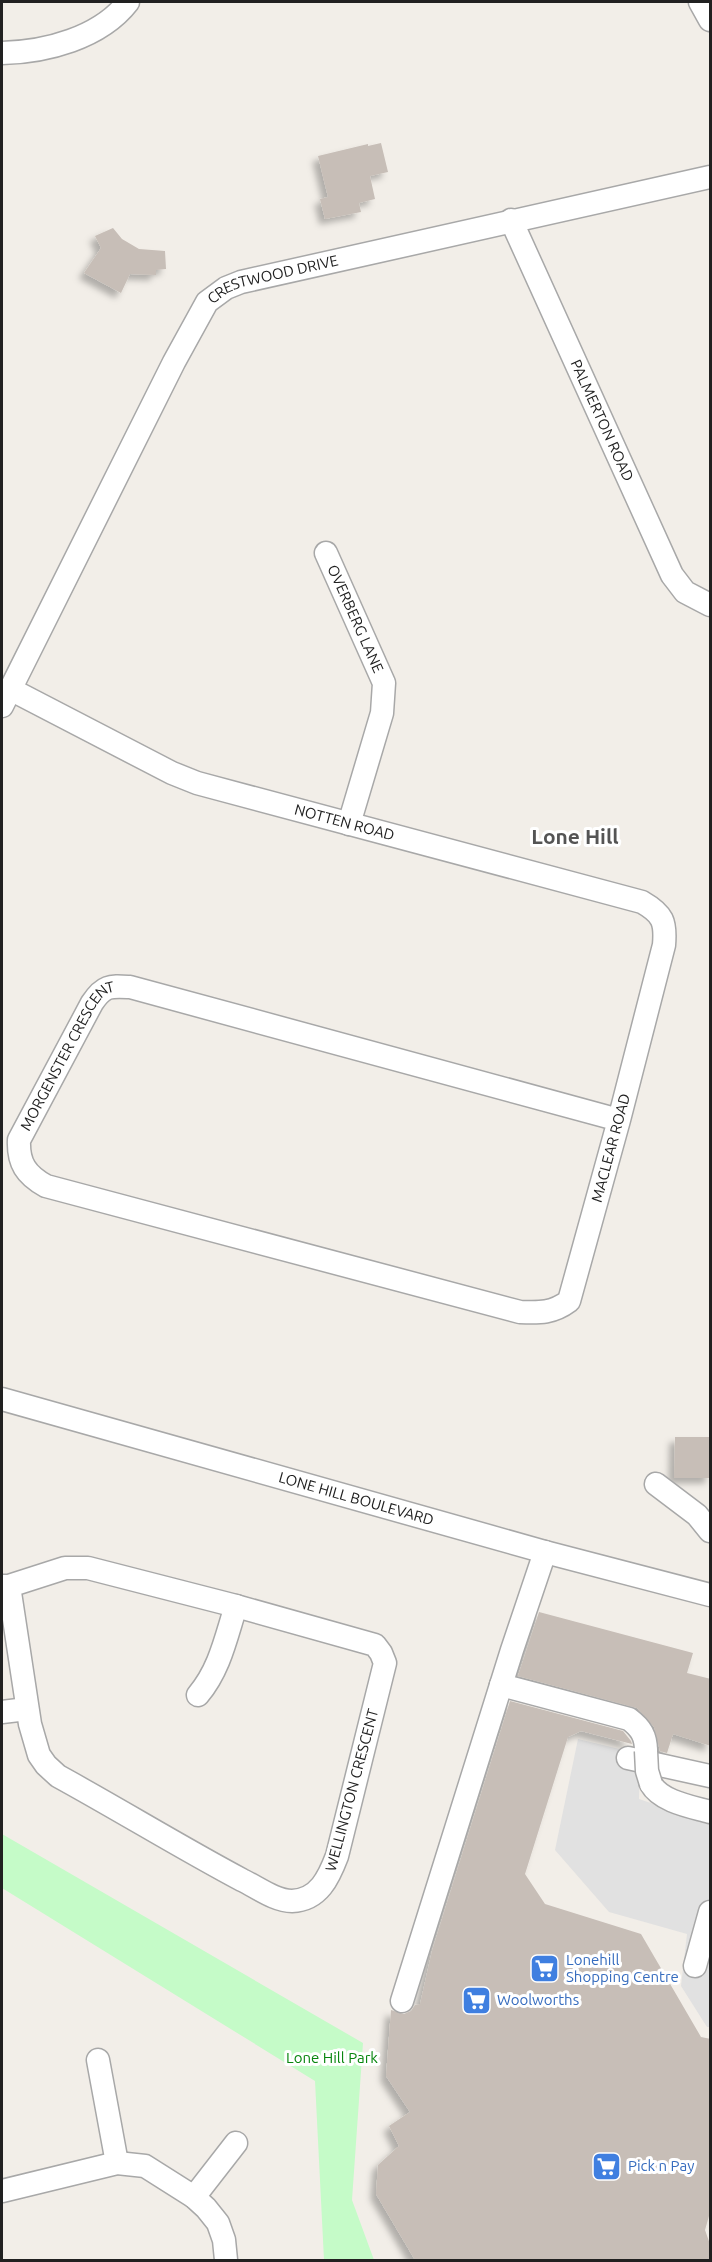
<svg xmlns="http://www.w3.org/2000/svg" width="712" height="2262" font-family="Ubuntu,sans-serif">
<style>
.park{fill:#c5fbc8}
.parking{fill:#e1e1e1}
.building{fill:#c7beb7;filter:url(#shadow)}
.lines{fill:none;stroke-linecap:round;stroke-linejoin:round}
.minor-casing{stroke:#a8a8a8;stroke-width:25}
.minor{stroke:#fff;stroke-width:22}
.minor-bridge-casing{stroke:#a8a8a8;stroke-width:25;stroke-linecap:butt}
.minor-bridge{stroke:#fff;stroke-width:22}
.labels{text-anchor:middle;stroke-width:6;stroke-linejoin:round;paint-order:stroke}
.street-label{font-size:15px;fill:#212121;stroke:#fff}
.shop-label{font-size:15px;fill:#366cbe;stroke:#fff;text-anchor:start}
.park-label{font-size:15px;fill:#08860e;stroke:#fff}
.district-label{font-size:21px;font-weight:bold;fill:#545454;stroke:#fff}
</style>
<defs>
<filter id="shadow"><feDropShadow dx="-5.5" dy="5.5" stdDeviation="3" flood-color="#0004"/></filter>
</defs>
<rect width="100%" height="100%" fill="#f2eee8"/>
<polygon class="park" points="2,1834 363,2043 352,2200 374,2260 324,2260 315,2081 2,1888"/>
<polygon class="parking" points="578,1739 640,1754 639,1799 710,1823 710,2027 707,2027 681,1986 687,1934 609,1912 555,1850"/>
<g class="building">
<polygon points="381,143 388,172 370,176 375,199 359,203 361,212 325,219 320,199 328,197 318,156 368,144 368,146"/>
<polygon points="113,228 122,239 139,249 165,251 166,269 156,270 156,275 130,274 121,293 84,273 101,248 95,236"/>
<polygon points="675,1437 711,1437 711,1478 674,1478"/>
<polygon points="539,1612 693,1653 687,1673 711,1679 711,1746 673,1734 667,1753 660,1751 654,1727 637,1708 518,1676"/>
<polygon points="510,1701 623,1731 631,1741 632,1744 581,1731 568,1737 525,1874 545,1904 641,1934 701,2037 711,2039 711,2209 705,2230 711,2247 711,2260 415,2260 376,2194 378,2165 399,2146 389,2126 410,2112 386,2076 391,2010 404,2014 411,2011 415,2005 420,2004 432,1951"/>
</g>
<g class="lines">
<defs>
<g id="minor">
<polyline points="700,2 710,20"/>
<path d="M2 53C46 52 100 38 128 2"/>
<path id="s1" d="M511 220 672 575 685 592 710 605"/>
<path id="s2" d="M326 553 384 683 382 713 349 824"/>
<path id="s3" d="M10 689 172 773 197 783 642 902C663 914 666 922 664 945L619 1120 569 1301C553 1313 540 1313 520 1312L46 1186C26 1175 18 1163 19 1140L92 1003C104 985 110 986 130 987L619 1120"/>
<path id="s4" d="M2 706 174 362 207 302 226 288 241 282 710 177"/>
<path id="s5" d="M2 1399 545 1552 710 1595"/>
<polyline points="656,1484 697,1515 710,1531"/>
<path d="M2 1586H9L65 1568H88L236 1606 375 1645 381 1653 385 1663 337 1856C329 1877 319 1900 292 1901 275 1901 257 1887 242 1880 180 1847 120 1810 58 1776L46 1765 39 1755 30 1724 9 1586"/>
<path d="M501 1685 629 1719C641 1728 646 1736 646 1751"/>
<path d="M198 1695C220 1669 226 1637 236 1606"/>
<polyline points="2,1712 27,1709"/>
<polyline points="628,1758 710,1776"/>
<path d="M651 1784C661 1802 693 1807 710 1812"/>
<polyline points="695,1966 710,1912"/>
<polyline points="402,2001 512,1650 545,1552"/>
<polyline points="98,2060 117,2163"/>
<polyline points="2,2191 117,2163 145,2166 194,2197 206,2208 218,2223 224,2240 226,2260"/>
<polyline points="194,2197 236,2143"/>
</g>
</defs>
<use href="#minor" class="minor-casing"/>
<use href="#minor" class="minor"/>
<defs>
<polyline id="minor-bridge" points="646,1751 647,1771 651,1784"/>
</defs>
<use href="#minor-bridge" class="minor-bridge-casing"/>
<use href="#minor-bridge" class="minor-bridge"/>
</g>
<defs>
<symbol id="supermarket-square" viewBox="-11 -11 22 22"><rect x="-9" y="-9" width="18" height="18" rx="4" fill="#3f7fe0" stroke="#fff"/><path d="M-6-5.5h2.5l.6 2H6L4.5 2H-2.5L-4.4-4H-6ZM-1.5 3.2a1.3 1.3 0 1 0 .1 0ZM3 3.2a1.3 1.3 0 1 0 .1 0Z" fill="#fff"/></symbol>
</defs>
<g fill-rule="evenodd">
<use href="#supermarket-square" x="528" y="1952" width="33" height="33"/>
<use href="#supermarket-square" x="460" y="1984" width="33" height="33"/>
<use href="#supermarket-square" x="590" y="2150" width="33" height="33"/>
</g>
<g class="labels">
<g class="street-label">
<text dy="5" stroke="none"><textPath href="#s4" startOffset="524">CRESTWOOD DRIVE</textPath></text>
<text dy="5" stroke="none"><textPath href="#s1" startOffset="220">PALMERTON ROAD</textPath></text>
<text dy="5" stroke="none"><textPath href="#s2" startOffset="72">OVERBERG LANE</textPath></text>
<text dy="5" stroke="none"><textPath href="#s3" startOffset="362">NOTTEN ROAD</textPath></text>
<text dy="5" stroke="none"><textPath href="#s3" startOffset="1788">MORGENSTER CRESCENT</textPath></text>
<text transform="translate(611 1148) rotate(-75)" y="5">MACLEAR ROAD</text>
<text dy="5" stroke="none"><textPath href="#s5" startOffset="368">LONE HILL BOULEVARD</textPath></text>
<text transform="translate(352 1790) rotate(-75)" y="5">WELLINGTON CRESCENT</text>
</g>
<g class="shop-label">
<text x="566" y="1965">Lonehill<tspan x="566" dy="17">Shopping Centre</tspan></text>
<text x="497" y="2005">Woolworths</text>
<text x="628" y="2171">Pick n Pay</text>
</g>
<g class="park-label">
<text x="332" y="2063">Lone Hill Park</text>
</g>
<g class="district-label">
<text x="575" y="844">Lone Hill</text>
</g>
</g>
<rect width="712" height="2262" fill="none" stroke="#212121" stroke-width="6"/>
</svg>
